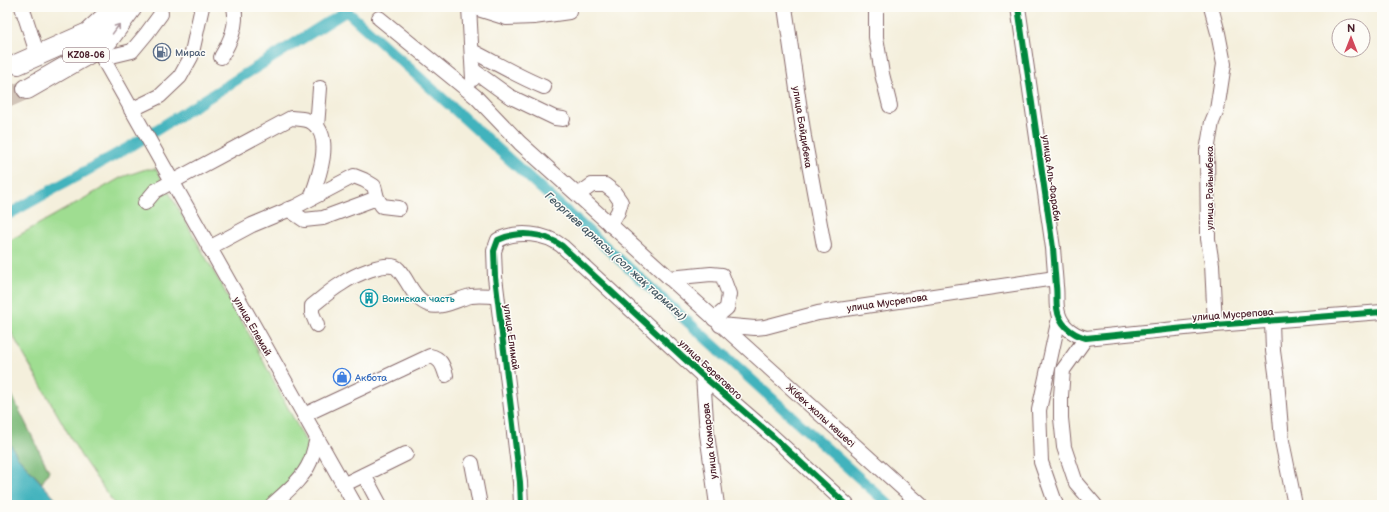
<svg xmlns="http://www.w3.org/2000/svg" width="1389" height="512" font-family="'Balsamiq Sans',sans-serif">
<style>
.green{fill:#9fdd91;stroke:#747e5e}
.forest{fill:#7fbc7b;stroke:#646e53}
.water{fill:#43b3bd;stroke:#466974}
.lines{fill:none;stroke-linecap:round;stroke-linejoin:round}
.canal{stroke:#43b3bd;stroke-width:11}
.highway-tunnel{stroke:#d2c5b9;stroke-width:20;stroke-dasharray:20 10;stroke-linecap:butt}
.minor-casing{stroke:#866869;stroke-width:16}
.highway-casing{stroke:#866869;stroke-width:22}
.minor{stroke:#fff;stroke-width:14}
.highway{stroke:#fff;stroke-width:20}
.cycleway-casing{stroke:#fdfcf7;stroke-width:8}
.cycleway{stroke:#00873e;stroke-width:6}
.oneway{stroke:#ae9aa0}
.labels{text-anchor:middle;stroke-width:3;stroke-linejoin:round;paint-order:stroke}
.shield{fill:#fdfcf7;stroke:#806168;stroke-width:1}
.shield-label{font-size:9px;font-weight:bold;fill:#4a1f2b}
.service-label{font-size:10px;fill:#4e5e75;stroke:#fdfcf7;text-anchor:start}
.street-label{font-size:10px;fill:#4a1f2b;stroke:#fdfcf7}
.culture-label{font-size:10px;fill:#0d838f;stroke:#fdfcf7;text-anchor:start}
.shop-label{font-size:10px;fill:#366cbe;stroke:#fdfcf7;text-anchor:start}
.water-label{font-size:11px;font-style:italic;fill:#475a65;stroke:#fdfcf7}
</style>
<rect width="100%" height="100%" fill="#fdfcf7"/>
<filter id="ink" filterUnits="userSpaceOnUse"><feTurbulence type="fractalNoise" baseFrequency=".025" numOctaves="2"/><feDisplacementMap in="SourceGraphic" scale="8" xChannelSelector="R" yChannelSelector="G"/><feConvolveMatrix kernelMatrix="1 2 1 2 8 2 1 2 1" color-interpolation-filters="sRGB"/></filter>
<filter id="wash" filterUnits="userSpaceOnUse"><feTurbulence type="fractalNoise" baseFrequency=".012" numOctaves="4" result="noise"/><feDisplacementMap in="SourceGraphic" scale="16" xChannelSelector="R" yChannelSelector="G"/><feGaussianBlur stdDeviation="0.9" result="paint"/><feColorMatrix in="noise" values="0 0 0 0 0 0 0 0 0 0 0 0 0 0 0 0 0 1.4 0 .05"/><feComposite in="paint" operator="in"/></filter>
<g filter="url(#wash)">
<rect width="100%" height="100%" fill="#f4efdc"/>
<polygon class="green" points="146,169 156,169 250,336 308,446 307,461 269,505 115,505 81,456 7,325 7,242 122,177"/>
<polygon class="forest" points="7,385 49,471 42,483 17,456 7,438"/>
<polygon class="water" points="7,438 17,456 61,505 7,505"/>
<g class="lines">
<g class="canal">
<polyline points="342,7 889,505"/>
<polyline points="7,215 131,146 346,11"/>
</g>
</g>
</g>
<g filter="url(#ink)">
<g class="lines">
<polyline class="highway-tunnel" points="7,98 27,89"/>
<defs>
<g id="minor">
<polyline points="22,7 38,56"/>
<polyline points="469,7 473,79"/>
<polyline points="472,7 507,18 534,17 569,12"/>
<polyline points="785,7 804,137 824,246"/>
<polyline points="876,7 876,37 882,74 890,106"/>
<path d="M1018 7 1053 248C1054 261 1055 274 1056 286 1057 293 1056 301 1057 308 1059 324 1071 334 1086 338L1215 325 1382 312"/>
<polyline points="1211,7 1218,33 1224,64 1217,110 1212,122 1207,151 1208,239 1212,264 1215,325"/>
<polyline points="379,18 476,97 520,143 921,505"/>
<polyline points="93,41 355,505"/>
<path d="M472 51C496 63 519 77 544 87"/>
<path d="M221 57C230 42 238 25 234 7"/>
<polyline points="103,58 132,51 147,33 161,14 160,7"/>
<polyline points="473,70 509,96 555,118 563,119"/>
<polyline points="131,110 160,96 180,77 191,57 202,7"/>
<polyline points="317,127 320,88"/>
<polyline points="578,195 592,185 605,185 614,192 621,202 618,212 610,225"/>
<path d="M145 203 155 191 291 118C299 119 307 118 313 123 334 138 318 179 311 198"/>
<polyline points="288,209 304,220 323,218 377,198"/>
<polyline points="209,248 252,225 295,207 354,176 364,180 374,186 377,198 382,206 399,208"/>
<polyline points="669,278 711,274 722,275 729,294 727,308 714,319"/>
<polyline points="1272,321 1273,351 1277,380 1282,441 1295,505"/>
<path d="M317 325 312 313V306C322 298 331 290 341 284 351 277 389 258 398 269 409 281 413 300 430 305 441 309 460 298 471 296 479 295 488 296 496 296"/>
<polyline points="720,325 755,328 765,327 818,313 1055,278"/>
<polyline points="1086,338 1063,370 1061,396 1061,418 1064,447 1076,483 1095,505"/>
<polyline points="703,376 707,434 717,505"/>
<path d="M304 415 430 356C441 358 443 366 446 375"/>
<polyline points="472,463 480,505"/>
<polyline points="364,475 380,505"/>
<polyline points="343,485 406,454"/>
<path d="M272 505C286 492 302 480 310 462 313 455 315 446 317 438"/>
<path d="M521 505 520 482 495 277 494 251 498 240C518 230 545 233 562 246L703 376 770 434 847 505"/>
<polyline points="1056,505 1041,462 1039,410 1059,318"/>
</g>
<g id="highway">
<polyline points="18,64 88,33 116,7"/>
<polyline points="27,89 88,54 108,40 132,7"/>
</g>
</defs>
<use href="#minor" class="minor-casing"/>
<use href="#highway" class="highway-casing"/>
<use href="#minor" class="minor"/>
<use href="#highway" class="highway"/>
<defs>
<g id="cycleway">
<path d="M1018 7 1053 248C1054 261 1055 274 1056 286 1057 293 1056 301 1057 308 1059 324 1071 334 1086 338L1215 325 1382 312"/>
<path d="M521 505 520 482 495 277 494 251 498 240C518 230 545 233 562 246L703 376 770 434 847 505"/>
</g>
</defs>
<use href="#cycleway" class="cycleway-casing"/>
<use href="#cycleway" class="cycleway"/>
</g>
<defs><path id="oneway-shaft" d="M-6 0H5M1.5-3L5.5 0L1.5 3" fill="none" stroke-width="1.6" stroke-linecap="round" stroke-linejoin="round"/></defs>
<use class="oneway" href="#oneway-shaft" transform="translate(116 29) rotate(-54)"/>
</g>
<defs>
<symbol id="fuel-ring" viewBox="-11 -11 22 22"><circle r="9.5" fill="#fdfcf7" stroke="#5c6f8a" stroke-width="1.5"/><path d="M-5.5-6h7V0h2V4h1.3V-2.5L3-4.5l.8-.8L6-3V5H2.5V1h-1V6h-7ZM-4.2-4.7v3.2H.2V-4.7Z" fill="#5c6f8a"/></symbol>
<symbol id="building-ring" viewBox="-11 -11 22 22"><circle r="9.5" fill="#fdfcf7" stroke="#0f9aa8" stroke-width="1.5"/><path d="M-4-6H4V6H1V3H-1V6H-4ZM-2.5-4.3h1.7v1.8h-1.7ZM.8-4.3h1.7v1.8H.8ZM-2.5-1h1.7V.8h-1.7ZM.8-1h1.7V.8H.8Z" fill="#0f9aa8"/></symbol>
<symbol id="shop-ring" viewBox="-11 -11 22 22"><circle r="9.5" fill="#fdfcf7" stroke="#3f7fe0" stroke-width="1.5"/><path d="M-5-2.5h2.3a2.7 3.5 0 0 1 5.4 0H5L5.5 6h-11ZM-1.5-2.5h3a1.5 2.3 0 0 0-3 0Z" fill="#3f7fe0"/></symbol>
</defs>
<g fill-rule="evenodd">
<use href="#fuel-ring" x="152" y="42" width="20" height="20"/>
<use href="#building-ring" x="359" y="288" width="20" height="20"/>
<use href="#shop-ring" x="332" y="367" width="20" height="20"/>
</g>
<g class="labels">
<rect class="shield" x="63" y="48" width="46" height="14" rx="3"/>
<g class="shield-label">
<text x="86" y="58">KZ08-06</text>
</g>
<g class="service-label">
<text x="175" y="56">Мирас</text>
</g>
<g class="street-label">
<text transform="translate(803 127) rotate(81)" y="4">улица Байдибека</text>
<text transform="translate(1052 178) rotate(82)" y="4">улица Аль-Фараби</text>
<text transform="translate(1209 188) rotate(-90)" y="4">улица Райымбека</text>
<text transform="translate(887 302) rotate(-8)" y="4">улица Мусрепова</text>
<text transform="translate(1233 314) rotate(-4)" y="4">улица Мусрепова</text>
<text transform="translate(253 326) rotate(60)" y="4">улица Елемай</text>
<text transform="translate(512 337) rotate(82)" y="4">улица Елимай</text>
<text transform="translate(711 369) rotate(43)" y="4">улица Берегового</text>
<text transform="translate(821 415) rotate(42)" y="4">Жібек жолы көшесі</text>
<text transform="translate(709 441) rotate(-96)" y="4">улица Комарова</text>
</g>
<g class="culture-label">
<text x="382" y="302">Воинская часть</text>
</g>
<g class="shop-label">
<text x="355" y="381">Акбота</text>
</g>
<g class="water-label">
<text transform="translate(616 256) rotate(42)" y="4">Георгиев арнасы (сол жақ тармағы)</text>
</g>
</g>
<rect width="1389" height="512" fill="none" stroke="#fdfcf7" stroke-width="24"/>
<g transform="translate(1351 38)"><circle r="19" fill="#fdfcf7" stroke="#b5a4a5"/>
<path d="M0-3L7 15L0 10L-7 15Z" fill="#d1495b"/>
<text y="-6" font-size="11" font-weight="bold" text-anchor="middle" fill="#4a1f2b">N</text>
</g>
</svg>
